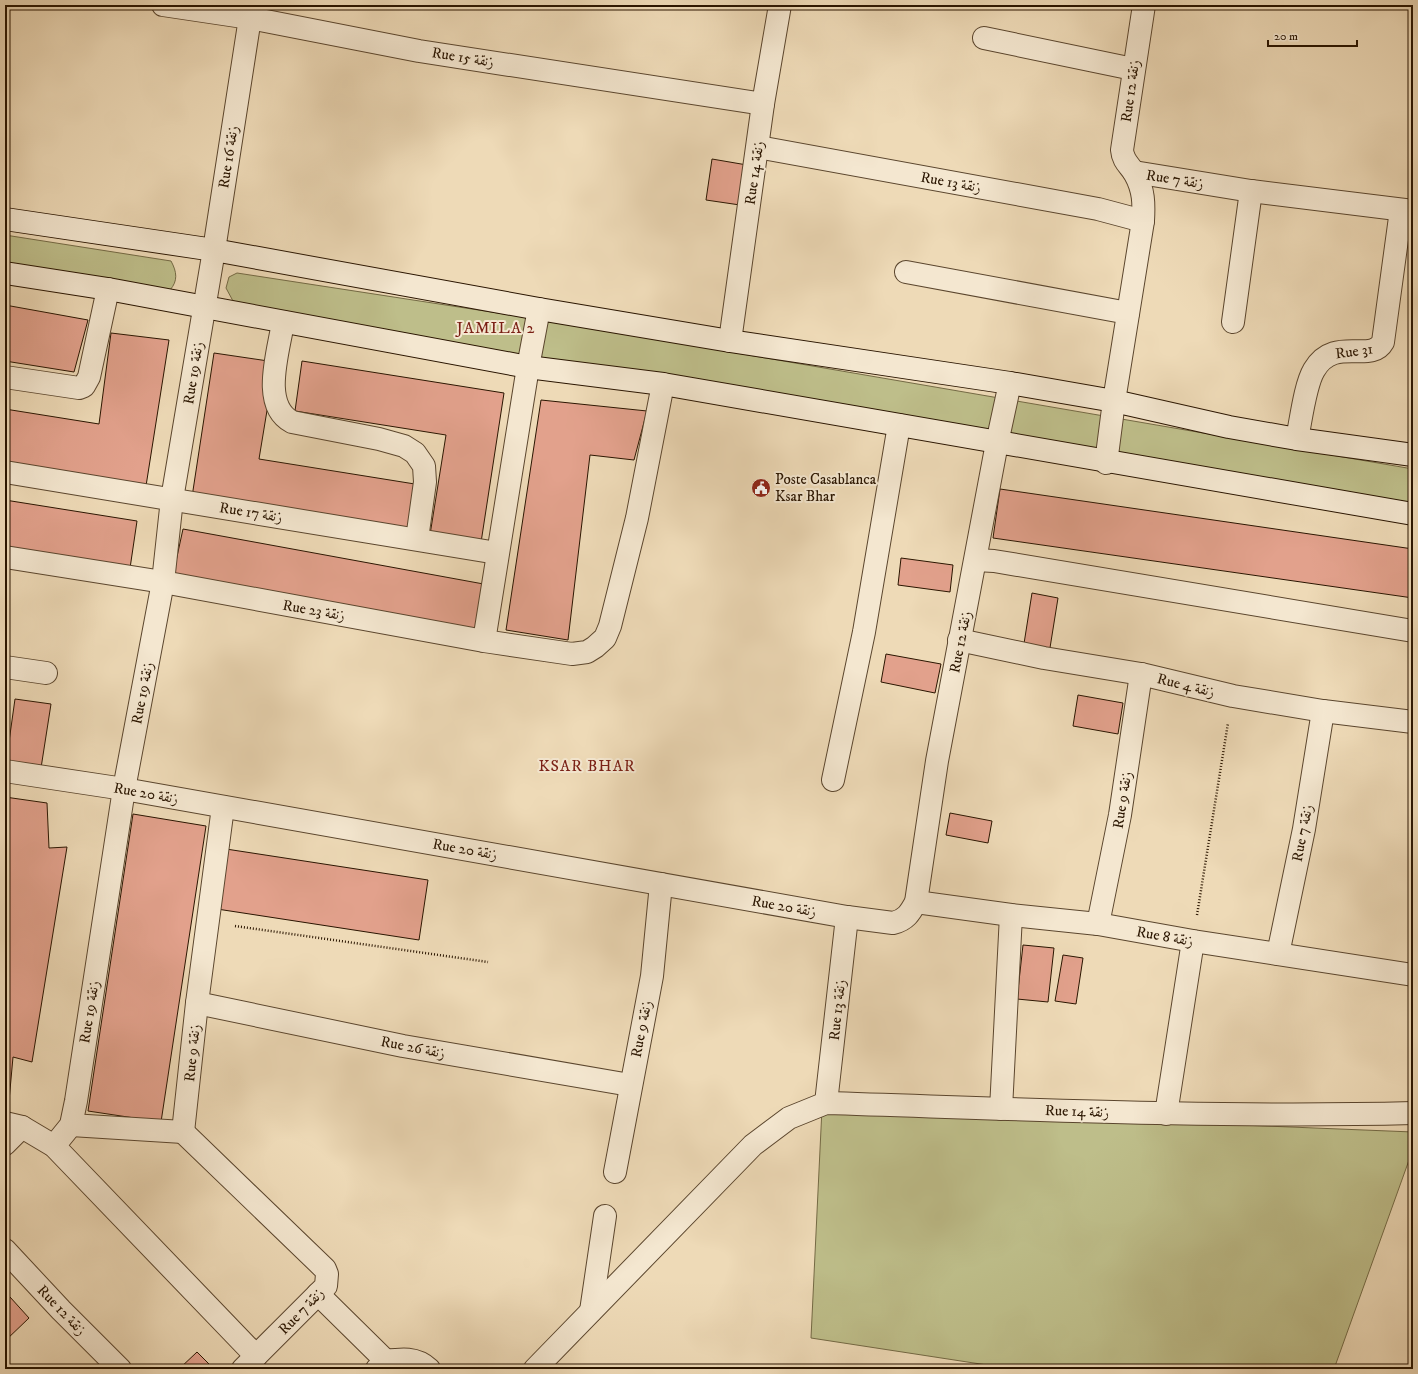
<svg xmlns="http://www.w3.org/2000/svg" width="1418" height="1374" font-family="'IM FELL DW Pica',Amiri,serif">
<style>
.green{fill:#bebe8a;stroke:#746a45}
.building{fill:#e2a18c;stroke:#2a1500}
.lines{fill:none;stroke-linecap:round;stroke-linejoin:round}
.street-casing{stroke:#5b462e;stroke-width:24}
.secondary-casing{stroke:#2a1500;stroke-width:24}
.path{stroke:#2a1500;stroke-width:2.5;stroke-dasharray:1 2;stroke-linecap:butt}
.street{stroke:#f4e7d0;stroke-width:22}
.secondary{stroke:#f4e7d0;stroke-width:22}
.labels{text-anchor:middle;stroke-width:4;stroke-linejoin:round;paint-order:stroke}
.street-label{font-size:15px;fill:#2a1500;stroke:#f4e7d0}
.poi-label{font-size:15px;fill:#2a1500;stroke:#f4e7d0;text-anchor:start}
.neighbourhood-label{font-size:16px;letter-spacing:1px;fill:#7a1f14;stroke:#f4e7d0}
</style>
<rect width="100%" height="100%" fill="#eedab7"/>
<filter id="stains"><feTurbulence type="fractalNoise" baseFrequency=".005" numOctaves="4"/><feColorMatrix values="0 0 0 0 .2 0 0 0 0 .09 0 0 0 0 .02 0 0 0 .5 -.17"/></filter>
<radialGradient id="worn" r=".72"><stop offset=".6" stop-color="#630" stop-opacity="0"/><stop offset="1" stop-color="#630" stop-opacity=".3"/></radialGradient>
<g class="green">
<path d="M5 235 171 261C177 272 178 281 170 290L5 263Z"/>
<polygon points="237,273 550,321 1413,469 1413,507 543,362 233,301 226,288 229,277"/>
<polygon points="822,1108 1413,1132 1413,1149 1334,1369 1013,1369 811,1338"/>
</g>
<g class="building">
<polygon points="712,159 747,165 740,205 706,200"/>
<polygon points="5,305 88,320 74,372 5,361"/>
<polygon points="111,333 169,340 146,486 5,462 5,409 99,424"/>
<polygon points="214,353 275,362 259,459 421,485 414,533 192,497"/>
<polygon points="302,361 504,393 480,549 429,541 446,435 295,411"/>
<polygon points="541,400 647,411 634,460 590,455 568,640 506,630"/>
<polygon points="1000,489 1413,549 1413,598 993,538"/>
<polygon points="5,500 137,521 129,575 5,555"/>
<polygon points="183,529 489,585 483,633 173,575"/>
<polygon points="901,558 953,565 950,592 898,585"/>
<polygon points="1032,593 1058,598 1049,654 1023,650"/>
<polygon points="886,654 941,664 935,693 881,682"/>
<polygon points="1078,695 1123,703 1118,734 1073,726"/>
<polygon points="15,699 51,704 41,768 6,763"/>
<polygon points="5,797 47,803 49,848 67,847 32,1062 13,1057 8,1112 5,1111"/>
<polygon points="950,813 992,821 988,843 946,835"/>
<polygon points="133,814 206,826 161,1122 88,1111"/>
<polygon points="226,849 428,880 419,940 217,909"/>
<polygon points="1023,945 1054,948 1048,1002 1017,999"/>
<polygon points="1063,955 1083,958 1076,1004 1055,1001"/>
<polygon points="10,1297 29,1318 5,1341 5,1302"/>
<polygon points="197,1352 214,1369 179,1369"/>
</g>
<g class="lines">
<defs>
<g id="street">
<polyline points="163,5 250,18 419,51 763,104"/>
<polyline points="984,38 1133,69"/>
<polyline points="758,147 1098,209 1143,221"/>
<polyline points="1134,172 1251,191 1413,211"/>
<polyline points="906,272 1128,313"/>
<path d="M283 322C279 351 260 405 292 422L379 439 404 446 415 453 424 466 425 482 417 539"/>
<polyline points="1233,322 1251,191"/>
<polyline points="730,341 763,104 780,5"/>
<polyline points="5,377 79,388 84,386 89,377 108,289"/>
<path d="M1297 439C1301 420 1305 385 1314 370 1334 335 1371 364 1383 342L1401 210"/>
<path d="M1106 463 1114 401 1143 221C1144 204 1144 190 1135 174 1130 165 1123 162 1122 150L1144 5"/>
<polyline points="5,472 497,553"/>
<polyline points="5,557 163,582 484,641 572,654 587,652 595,647 605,638 610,626 637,518 663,384"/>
<polyline points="976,560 994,561 1413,631"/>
<polyline points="959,640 1044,658 1141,674 1233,696 1323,711 1413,722"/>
<polyline points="484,641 528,367 539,309"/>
<polyline points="5,667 46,673"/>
<path d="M5 771 124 789 847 917 893 923C906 920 910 913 916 902L937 761 997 443 1010 383"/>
<polyline points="833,780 864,632 899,425"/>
<polyline points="916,902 1011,915 1098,924 1193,941 1413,975"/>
<polyline points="1098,924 1120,815 1141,674"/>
<polyline points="1278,954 1304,829 1323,711"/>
<polyline points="197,1003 403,1046 630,1085"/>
<polyline points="826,1103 847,917"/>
<polyline points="1001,1109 1011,915"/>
<polyline points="1166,1114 1193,941"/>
<polyline points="5,1123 22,1127 54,1146 256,1356"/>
<polyline points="71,1125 183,1132"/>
<polyline points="183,1132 325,1269 327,1274 326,1286 243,1369"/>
<polyline points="183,1132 197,1003 223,807"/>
<polyline points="5,1144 22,1127"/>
<polyline points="54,1146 71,1125 76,1101 124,789 163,582 172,499 214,250 252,5"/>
<polyline points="615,1172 652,976 661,884"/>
<polyline points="5,1250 61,1310 120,1369"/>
<polyline points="318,1294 386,1361 377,1369"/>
<polyline points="591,1311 605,1216"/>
<path d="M386 1361C401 1359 416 1357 429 1369"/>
<path d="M535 1369 753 1145 789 1118 826 1103C1022 1109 1217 1118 1413 1113"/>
</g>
<g id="secondary">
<polyline points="5,219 214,250 539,309 730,341 1010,383 1114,401 1229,427 1297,439 1413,455"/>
<polyline points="5,273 108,289 528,367 663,384 1413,514"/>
</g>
</defs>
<use href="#street" class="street-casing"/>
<use href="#secondary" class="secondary-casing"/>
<g class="path">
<polyline points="1197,915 1228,723"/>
<polyline points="235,926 488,962"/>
</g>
<use href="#street" class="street"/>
<use href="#secondary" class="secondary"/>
</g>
<defs>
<symbol id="civic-disc" viewBox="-11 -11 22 22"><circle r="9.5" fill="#8f2418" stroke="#f4e7d0"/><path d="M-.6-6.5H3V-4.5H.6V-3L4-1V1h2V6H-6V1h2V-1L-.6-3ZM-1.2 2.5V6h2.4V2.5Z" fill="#fff"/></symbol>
</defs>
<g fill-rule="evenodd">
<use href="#civic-disc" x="750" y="477" width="22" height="22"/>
</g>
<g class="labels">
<g class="street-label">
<text transform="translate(463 57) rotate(9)" y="5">Rue 15 زنقة</text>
<text transform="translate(1130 91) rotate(-82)" y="5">Rue 12 زنقة</text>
<text transform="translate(228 157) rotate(-81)" y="5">Rue 16 زنقة</text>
<text transform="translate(754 173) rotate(-82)" y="5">Rue 14 زنقة</text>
<text transform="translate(1175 179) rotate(9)" y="5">Rue 7 زنقة</text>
<text transform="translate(951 182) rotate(10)" y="5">Rue 13 زنقة</text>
<text transform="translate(1354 351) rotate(-8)" y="5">Rue 31</text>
<text transform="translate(193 373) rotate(-81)" y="5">Rue 19 زنقة</text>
<text transform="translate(251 512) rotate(9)" y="5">Rue 17 زنقة</text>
<text transform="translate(314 610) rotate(10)" y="5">Rue 23 زنقة</text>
<text transform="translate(960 642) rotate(-79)" y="5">Rue 12 زنقة</text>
<text transform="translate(1186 685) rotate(14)" y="5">Rue 4 زنقة</text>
<text transform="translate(142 693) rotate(-79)" y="5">Rue 19 زنقة</text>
<text transform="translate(146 793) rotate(10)" y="5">Rue 20 زنقة</text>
<text transform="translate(1122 800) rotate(-81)" y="5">Rue 9 زنقة</text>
<text transform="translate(1302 833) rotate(-79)" y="5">Rue 7 زنقة</text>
<text transform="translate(465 849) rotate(10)" y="5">Rue 20 زنقة</text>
<text transform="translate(784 906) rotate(10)" y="5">Rue 20 زنقة</text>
<text transform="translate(1165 936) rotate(10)" y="5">Rue 8 زنقة</text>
<text transform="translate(837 1010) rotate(-84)" y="5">Rue 13 زنقة</text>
<text transform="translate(89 1012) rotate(-81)" y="5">Rue 19 زنقة</text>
<text transform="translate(641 1029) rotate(-79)" y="5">Rue 9 زنقة</text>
<text transform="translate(413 1047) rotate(11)" y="5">Rue 26 زنقة</text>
<text transform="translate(192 1053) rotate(-84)" y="5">Rue 9 زنقة</text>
<text transform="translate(1077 1111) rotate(2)" y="5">Rue 14 زنقة</text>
<text transform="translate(62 1310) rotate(46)" y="5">Rue 12 زنقة</text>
<text transform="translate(301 1311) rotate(-46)" y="5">Rue 7 زنقة</text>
</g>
<g class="poi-label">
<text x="775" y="484">Poste Casablanca<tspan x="775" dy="17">Ksar Bhar</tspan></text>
</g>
<g class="neighbourhood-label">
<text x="496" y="333">JAMILA 2</text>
<text x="587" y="771">KSAR BHAR</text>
</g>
</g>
<rect width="1418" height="1374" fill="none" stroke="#eedab7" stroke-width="20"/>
<rect x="6" y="6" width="1406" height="1362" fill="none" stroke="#2a1500" stroke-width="2"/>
<rect x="10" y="10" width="1398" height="1354" fill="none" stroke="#2a1500"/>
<path d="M1268 40v6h89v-6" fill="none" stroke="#2a1500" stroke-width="2"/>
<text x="1274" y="40" font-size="12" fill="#2a1500" stroke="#f4e7d0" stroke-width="3" paint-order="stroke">20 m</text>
<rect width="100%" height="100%" filter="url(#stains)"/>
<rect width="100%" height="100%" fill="url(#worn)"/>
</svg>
